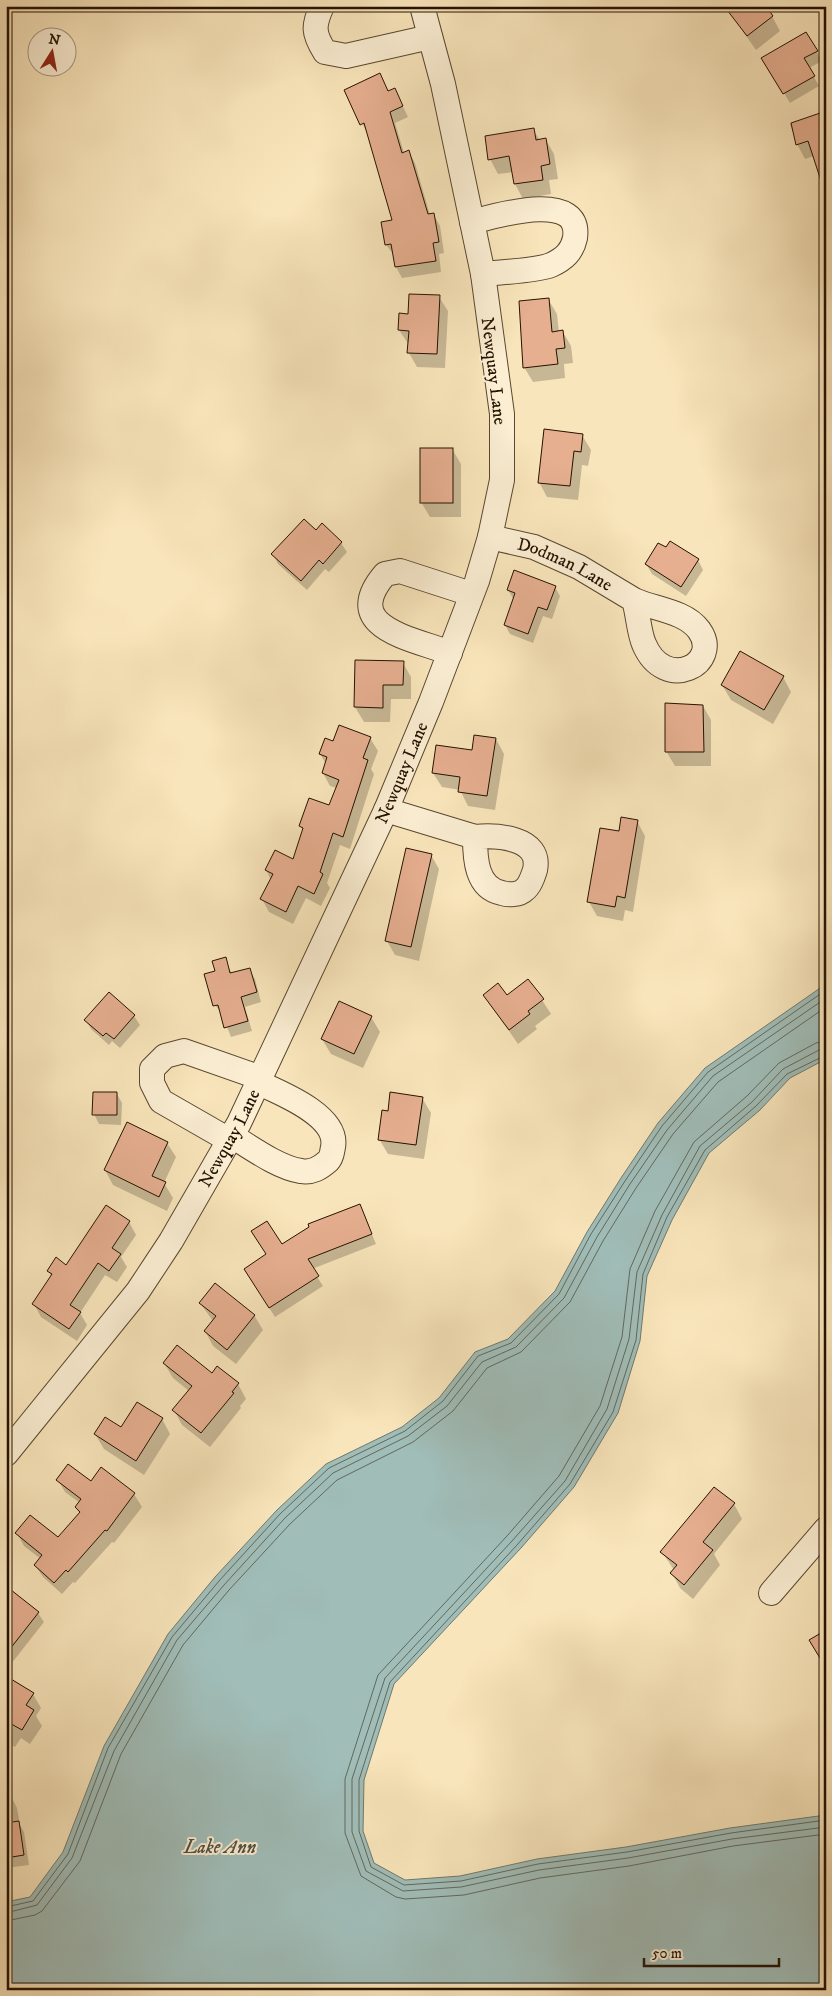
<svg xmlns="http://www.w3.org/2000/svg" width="832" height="1996" font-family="'IM FELL DW Pica',serif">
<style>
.water{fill:#a0bdb8;stroke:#6e796e}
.shadow{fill:#0003}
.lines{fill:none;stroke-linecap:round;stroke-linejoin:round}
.shore{stroke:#62685c;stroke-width:1}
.building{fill:#e6af90;stroke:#241200}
.minor-casing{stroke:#59472f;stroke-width:26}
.minor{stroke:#fbeed3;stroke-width:24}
.labels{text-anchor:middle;stroke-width:4;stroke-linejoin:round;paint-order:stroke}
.street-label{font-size:18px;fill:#241200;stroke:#fbeed3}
.water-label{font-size:19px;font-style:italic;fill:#4f4e40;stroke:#fbeed3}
</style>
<rect width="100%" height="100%" fill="#f9e5bb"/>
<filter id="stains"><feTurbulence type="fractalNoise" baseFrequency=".004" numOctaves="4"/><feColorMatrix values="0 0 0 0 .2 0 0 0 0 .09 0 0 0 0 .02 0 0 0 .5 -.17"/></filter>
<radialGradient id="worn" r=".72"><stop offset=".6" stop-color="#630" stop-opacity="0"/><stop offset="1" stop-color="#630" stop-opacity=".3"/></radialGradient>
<polygon class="water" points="826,984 826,1059 790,1078 760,1110 709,1153 672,1220 647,1276 640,1341 618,1413 574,1487 521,1548 394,1684 364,1780 363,1831 374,1863 405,1880 460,1876 537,1859 626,1847 730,1828 826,1815 826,1990 6,1990 6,1902 30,1897 63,1852 104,1746 168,1634 215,1577 277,1510 326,1464 402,1427 439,1398 475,1352 508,1339 555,1291 587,1232 621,1178 658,1123 705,1068"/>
<g class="shadow">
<polygon points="728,10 772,16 780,31 756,50"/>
<polygon points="806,33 822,61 809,68 819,86 790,103 763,58"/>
<polygon points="380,75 389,92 395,90 408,117 395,123 404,153 409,152 415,163 430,215 434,215 440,226 444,253 439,254 441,272 402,278 396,267 394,255 386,245 394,221 368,135 346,90"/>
<polygon points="826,112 814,156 805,159 797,144 790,124"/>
<polygon points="533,130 540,140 546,140 554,154 558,179 549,180 551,194 523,199 515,184 513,172 498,174 490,159"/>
<polygon points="439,297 448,311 445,368 417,367 409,353 409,345 399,330 400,314 409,315"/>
<polygon points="548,299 557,314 559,332 563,332 571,346 573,363 564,364 565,378 533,382 524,367"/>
<polygon points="582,435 591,450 588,466 582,465 578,500 547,497 539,482"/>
<polygon points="452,449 461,464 461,517 430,517 421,502"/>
<polygon points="322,525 341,543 347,552 329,572 325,569 307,590 278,564 273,554 316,531"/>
<polygon points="698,560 703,570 686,596 652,574 646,564"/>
<polygon points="555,587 560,596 552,619 543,616 533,643 510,634 505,625 514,600 508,590"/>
<polygon points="356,661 403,663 411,677 411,699 391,699 390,722 364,722 355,707"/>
<polygon points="783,677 791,692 773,724 731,700 722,685"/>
<polygon points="703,706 711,720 711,766 675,766 666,751"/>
<polygon points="370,738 378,751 371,769 374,774 350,849 340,845 327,883 330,888 321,906 306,898 293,924 269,912 262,899 271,880 266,870 293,860 303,831 301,826 330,806 337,788 330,786 323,773 326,764 320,754 334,743"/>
<polygon points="496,739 504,754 495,810 468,806 460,790 442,787 433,773"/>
<polygon points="637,821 645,836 633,912 625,910 623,921 597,916 589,902 620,833"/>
<polygon points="431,855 439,869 419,961 395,955 387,941"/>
<polygon points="225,959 232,974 249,969 255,979 261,1002 245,1007 252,1031 231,1037 222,1014 215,1005 216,972"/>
<polygon points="109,994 134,1016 140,1025 120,1048 112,1041 109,1045 91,1029 86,1020"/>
<polygon points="484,995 542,1000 551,1014 535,1026 537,1029 518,1044"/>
<polygon points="371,1017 380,1032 363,1068 331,1054 322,1039"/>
<polygon points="117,1094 122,1103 121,1125 99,1124 94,1114"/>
<polygon points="422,1098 431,1113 424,1159 388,1154 379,1139"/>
<polygon points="167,1143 176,1157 164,1183 173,1198 167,1211 113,1185 105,1170"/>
<polygon points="360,1206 376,1244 312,1269 323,1286 275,1317 251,1279 281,1246 311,1227"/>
<polygon points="107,1207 129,1222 136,1235 121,1257 127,1267 117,1282 105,1275 80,1313 87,1325 77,1341 41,1317 34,1304 52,1277 48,1271 67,1266"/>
<polygon points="200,1303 254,1315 263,1330 236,1364 213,1346 205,1331 213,1321"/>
<polygon points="164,1363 238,1384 246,1399 240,1406 241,1408 210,1447 182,1425 174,1410 189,1391 173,1378"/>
<polygon points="162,1419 170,1434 144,1475 104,1449 95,1434"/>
<polygon points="101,1469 134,1494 142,1507 114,1543 112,1542 75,1583 73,1582 62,1594 43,1577 35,1565 41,1559 24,1546 17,1533 58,1539 80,1514 76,1508 80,1503 65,1492 58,1480 91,1482"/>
<polygon points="714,1488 734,1504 742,1519 714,1554 720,1565 693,1599 680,1588 672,1573 674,1570 662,1552"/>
<polygon points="6,1590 38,1613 44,1622 11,1664 6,1660"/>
<polygon points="6,1677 33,1694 41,1708 36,1716 42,1726 30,1744 21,1738 15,1747 6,1742"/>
<polygon points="12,1798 17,1808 20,1825 24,1832 29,1865 6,1868 6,1799"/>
</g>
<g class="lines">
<g class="shore">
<polyline points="826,1041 816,1043 779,1063 747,1096 694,1142 655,1211 630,1269 622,1337 600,1406 559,1476 507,1536 378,1675 345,1779 345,1833 361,1876 396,1897 405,1899 464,1895 540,1878 629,1866 733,1846 826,1834"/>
<polyline points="826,1049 819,1050 783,1069 752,1102 700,1146 662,1215 637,1272 629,1339 607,1409 565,1481 512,1541 385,1678 352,1779 352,1832 366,1871 403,1891 461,1887 539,1870 628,1858 732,1839 826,1827"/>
<polyline points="826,1055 787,1074 756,1106 705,1150 667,1217 643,1274 636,1340 613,1412 570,1484 517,1545 390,1682 359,1780 359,1831 371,1867 404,1885 461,1881 538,1864 627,1852 731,1833 826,1820"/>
<polyline points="6,1907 33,1901 68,1854 108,1748 172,1637 219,1581 280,1514 329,1468 405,1431 443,1401 478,1356 511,1343 559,1294 591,1234 625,1181 662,1126 708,1072 826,990"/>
<polyline points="6,1913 37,1905 72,1858 114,1751 177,1640 224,1585 285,1518 333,1473 408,1436 447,1406 482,1362 516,1347 564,1298 597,1237 630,1184 667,1130 713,1076 826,998"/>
<polyline points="6,1921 35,1915 42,1911 80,1861 121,1754 183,1645 229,1590 290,1524 337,1480 413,1442 453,1411 487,1368 521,1352 570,1302 603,1241 636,1188 673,1134 718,1082 826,1007"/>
</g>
</g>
<g class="building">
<polygon points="724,6 766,6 773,16 747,36"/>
<polygon points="806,32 818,51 804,58 815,76 783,94 761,58"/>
<polygon points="380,73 388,91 395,88 403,106 390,112 402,153 409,150 428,214 434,213 439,242 433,243 436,261 395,267 391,244 385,245 381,222 392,220 364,123 360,125 344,90"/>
<polygon points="826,111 826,186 823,187 808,141 796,145 791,123"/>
<polygon points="534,128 536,140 546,138 550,164 541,166 543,180 514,184 509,156 488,160 485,136"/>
<polygon points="409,294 440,295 437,354 407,353 409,331 398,330 399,313 408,314"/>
<polygon points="549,298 552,332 563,330 565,348 556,349 558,364 523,368 519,301"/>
<polygon points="544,429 583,434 581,452 574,451 570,486 538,483"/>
<rect x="420" y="448" width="33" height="55"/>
<polygon points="304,519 316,530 322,523 342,542 323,564 319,560 301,581 271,554"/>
<polygon points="670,541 699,559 681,587 645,564 658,543 666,547"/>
<polygon points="514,570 556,586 547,610 538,607 528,634 504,625 515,593 507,590"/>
<polygon points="740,651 784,676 764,710 721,685"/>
<polygon points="355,660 404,661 403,685 383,685 383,708 354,707"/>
<polygon points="665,703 703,705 704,752 665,752"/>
<polygon points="339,725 371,737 363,758 368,760 343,837 333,833 320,872 323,874 314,894 298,886 286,912 260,899 273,874 265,870 275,850 293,859 303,828 299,826 309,798 329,805 339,780 322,773 327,757 319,754 325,738 333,741"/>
<polygon points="474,735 496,738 487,796 458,792 460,777 432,773 436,745 472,750"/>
<polygon points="621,817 638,820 625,898 617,896 615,907 587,902 600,828 619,831"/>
<polygon points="406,848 432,854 411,947 385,941"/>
<polygon points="226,957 230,973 250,968 257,992 241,997 248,1021 224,1028 218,1005 213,1006 204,974 215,971 212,961"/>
<polygon points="528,979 544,999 528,1011 530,1014 509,1030 483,995 498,983 507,995"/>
<polygon points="109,992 135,1015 114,1039 106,1033 103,1036 84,1020"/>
<polygon points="339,1001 372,1016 354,1054 321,1039"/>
<polygon points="93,1092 117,1092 117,1115 92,1115"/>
<polygon points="390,1092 423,1097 416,1145 378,1140 382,1110 388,1111"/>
<polygon points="127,1122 168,1142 152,1176 166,1182 159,1197 104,1170"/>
<polygon points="360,1204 372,1234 308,1259 319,1276 269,1308 244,1269 266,1254 251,1231 267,1221 282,1244 309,1227 308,1224"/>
<polygon points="106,1205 130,1221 112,1248 121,1254 109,1271 98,1263 70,1305 81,1312 69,1329 32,1304 52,1274 47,1271 56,1257 66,1265"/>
<polygon points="215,1283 255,1315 227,1350 204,1331 216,1316 199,1303"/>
<polygon points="177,1345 212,1373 217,1366 239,1383 232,1392 234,1393 201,1433 172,1410 192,1386 163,1363"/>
<polygon points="137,1402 163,1418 136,1461 94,1434 105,1417 121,1427"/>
<polygon points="68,1464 91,1481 101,1467 135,1493 107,1531 105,1530 68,1572 66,1570 54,1583 34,1565 42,1555 15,1533 30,1515 58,1537 80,1512 75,1507 81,1499 56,1480"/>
<polygon points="714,1487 735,1503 703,1542 713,1550 684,1585 670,1573 677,1565 660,1552"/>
<polygon points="6,1586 39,1612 6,1654"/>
<polygon points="826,1630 826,1668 809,1640"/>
<polygon points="6,1676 34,1693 26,1705 34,1710 22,1730 6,1721"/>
<polygon points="19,1821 24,1855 6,1858 6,1823"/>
</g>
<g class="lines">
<defs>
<g id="minor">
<path d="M322 6C313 26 313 33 325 52L346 56 430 37"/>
<path d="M472 222C495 216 582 189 575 238 572 252 564 259 551 265 536 271 500 272 483 274"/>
<path id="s1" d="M490 537 534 547 579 567 634 600C638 613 639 633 644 644 665 694 723 663 699 630 685 611 654 609 634 600"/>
<path d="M450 653C412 638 339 628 385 574L400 571 471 594"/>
<path d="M386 810 475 837C475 858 476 888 502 893 508 895 519 895 524 890 530 886 533 876 535 870 542 837 496 835 475 837"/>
<path d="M232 1136C250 1147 279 1168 301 1171 312 1173 320 1168 328 1161 332 1157 332 1152 333 1147 339 1116 281 1093 259 1083"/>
<polyline points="229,1140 161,1101 152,1083 152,1069 165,1056 184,1051 261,1078"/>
<path id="s2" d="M6 1454 138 1291 171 1241 239 1123 386 810 431 702 477 581 490 537 502 480V414L483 274 443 84 422 6"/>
<polyline points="771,1593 826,1529"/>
</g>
</defs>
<use href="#minor" class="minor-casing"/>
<use href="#minor" class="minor"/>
</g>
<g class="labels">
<g class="street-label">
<text transform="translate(494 371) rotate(83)" y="6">Newquay Lane</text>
<text dy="6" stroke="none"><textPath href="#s1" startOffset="80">Dodman Lane</textPath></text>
<text dy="6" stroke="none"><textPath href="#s2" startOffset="792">Newquay Lane</textPath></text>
<text dy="6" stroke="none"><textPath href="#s2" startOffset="388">Newquay Lane</textPath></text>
</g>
<g class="water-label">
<text x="220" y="1853">Lake Ann</text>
</g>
</g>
<rect width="832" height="1996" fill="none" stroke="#f9e5bb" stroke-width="25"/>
<rect x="8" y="8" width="817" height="1981" fill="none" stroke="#241200" stroke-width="2.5"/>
<rect x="12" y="12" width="807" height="1971" fill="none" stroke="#241200"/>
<g transform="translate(52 52) rotate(11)"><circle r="24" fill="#fbeed3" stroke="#a5967f"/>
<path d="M0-4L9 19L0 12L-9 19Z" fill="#8f2418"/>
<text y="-8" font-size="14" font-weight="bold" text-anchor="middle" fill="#241200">N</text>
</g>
<path d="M644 1958v8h135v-8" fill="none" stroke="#241200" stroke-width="2.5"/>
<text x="652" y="1958" font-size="15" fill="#241200" stroke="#fbeed3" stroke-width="4" paint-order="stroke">50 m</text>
<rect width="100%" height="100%" filter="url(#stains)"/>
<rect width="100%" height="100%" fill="url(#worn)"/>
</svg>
